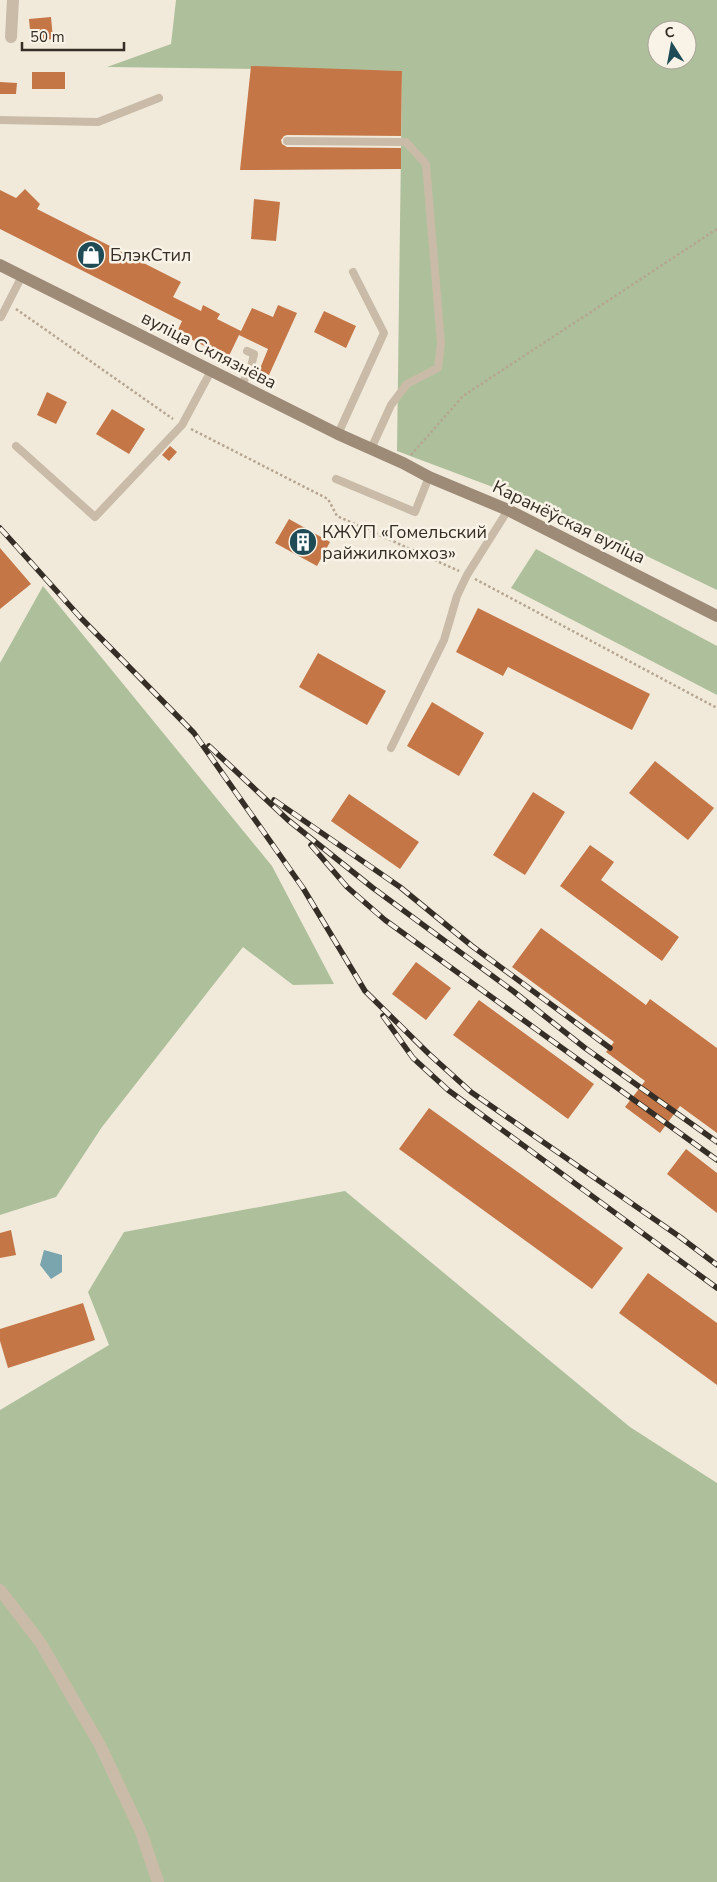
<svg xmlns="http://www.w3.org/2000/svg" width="717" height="1882" font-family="'Nunito Sans',sans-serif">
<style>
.green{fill:#aec09b;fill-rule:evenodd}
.water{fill:#7aa4ae}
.building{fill:#c47646}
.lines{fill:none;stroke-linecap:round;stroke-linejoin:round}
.path{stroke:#b5a591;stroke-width:2.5;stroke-dasharray:2.5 2.5;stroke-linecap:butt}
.service{stroke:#c9bba7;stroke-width:8}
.minor{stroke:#c9bba7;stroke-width:12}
.secondary{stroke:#9d8b78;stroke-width:12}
.rail-casing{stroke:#352e27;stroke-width:5.5}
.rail{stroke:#f9f3e7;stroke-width:4;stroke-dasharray:11;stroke-linecap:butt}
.labels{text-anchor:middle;stroke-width:5;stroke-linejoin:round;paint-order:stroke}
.poi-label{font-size:18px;fill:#352e27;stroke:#f9f3e7;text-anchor:start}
.street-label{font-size:18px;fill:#352e27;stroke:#f9f3e7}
</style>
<rect width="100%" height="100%" fill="#f1eadb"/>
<g class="green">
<path d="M176 0H717V590L543 506 397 451 402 71 107 67 171 44ZM657 30H687V60H657Z"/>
<polygon points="536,549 717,646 717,695 511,588"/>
<polygon points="43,586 272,866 334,984 293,985 243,947 102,1127 56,1197 0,1215 0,663"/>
<polygon points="345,1191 630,1427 717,1483 717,1882 0,1882 0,1410 109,1345 88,1292 124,1232"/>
</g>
<polygon class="water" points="44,1250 62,1255 62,1272 51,1279 40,1265"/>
<g class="building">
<polygon points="51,17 53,39 31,41 29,19"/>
<polygon points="251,66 402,71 401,136 287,135 284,136 281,140 282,144 287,147 401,148 401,169 240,170"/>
<rect x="32" y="72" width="33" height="17"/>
<polygon points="0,82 17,83 16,94 0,94"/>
<polygon points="25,189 40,204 37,209 181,282 173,297 201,311 203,305 220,314 217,319 241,331 252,308 273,317 278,305 297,313 269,375 259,371 268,349 239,335 228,358 177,332 182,321 0,229 0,190 16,198"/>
<polygon points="254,199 280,202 276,241 251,239"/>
<polygon points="324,311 356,326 346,348 314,332"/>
<polygon points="47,392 67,402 56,424 37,415"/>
<polygon points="112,409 145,429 129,454 96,434"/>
<polygon points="170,446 177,452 169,461 162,455"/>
<polygon points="289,519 330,542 317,566 275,543"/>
<polygon points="0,548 31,584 0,609"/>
<polygon points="478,608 650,694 632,730 508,667 503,676 456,652"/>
<polygon points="318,653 386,691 367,725 299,687"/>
<polygon points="432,702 484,733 459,776 407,746"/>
<polygon points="655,761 714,808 688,840 629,793"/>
<polygon points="533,792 565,812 525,875 493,855"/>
<polygon points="349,794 419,842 400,869 331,821"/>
<polygon points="590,845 614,862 601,880 679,937 662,961 560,886"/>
<polygon points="541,928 646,1005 650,999 717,1048 717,1133 680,1106 660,1133 625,1107 645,1081 606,1052 614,1042 512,967"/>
<polygon points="416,962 451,988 426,1020 392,994"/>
<polygon points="479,1000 594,1084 568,1119 453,1035"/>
<polygon points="429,1108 623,1248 592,1289 399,1149"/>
<polygon points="686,1149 717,1173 717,1213 667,1174"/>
<polygon points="11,1230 16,1255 0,1258 0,1233"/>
<polygon points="648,1273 717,1323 717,1385 619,1313"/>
<polygon points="83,1303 95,1340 8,1368 0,1341 0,1329"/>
</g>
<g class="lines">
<g class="path">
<polyline points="16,309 173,419"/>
<polyline points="191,429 328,499 337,516 459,571"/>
<polyline points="411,455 463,396 717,229"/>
<polyline points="475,579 717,708"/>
</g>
<g class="service">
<polyline points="0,120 98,122 159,98"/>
<polyline points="287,141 406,142 426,164 441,343 438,368 407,384 391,405 371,449"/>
<polyline points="1,317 22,276"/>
<polyline points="241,386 251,367 254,354 247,351"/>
<polyline points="338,434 384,333 353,272"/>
<polyline points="16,446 95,517 182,425 211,371"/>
<polyline points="336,479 415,512 429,477"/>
<polyline points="391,748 444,640 457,596 467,575 508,510"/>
</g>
<g class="minor">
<polyline points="11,37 13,0"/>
<polyline points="0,1590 40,1642 100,1745 141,1832 158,1882"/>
</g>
<polyline class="secondary" points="0,265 338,434 403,463 429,477 508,510 717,616"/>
<defs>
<g id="rail">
<polyline points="0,528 80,617 194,733 303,888 365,991 429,1054 471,1092 680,1237 717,1265"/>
<polyline points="209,746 288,820 373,888 513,991 585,1048 717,1142"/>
<polyline points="274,800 400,887 472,946 610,1048"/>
<polyline points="311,845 347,887 385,920 717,1160"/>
<polyline points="383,1016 413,1058 448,1090 717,1288"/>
</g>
</defs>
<use href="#rail" class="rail-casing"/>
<use href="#rail" class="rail"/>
</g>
<defs>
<symbol id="shop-disc" viewBox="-11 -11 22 22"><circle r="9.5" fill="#1e4b56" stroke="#f9f3e7"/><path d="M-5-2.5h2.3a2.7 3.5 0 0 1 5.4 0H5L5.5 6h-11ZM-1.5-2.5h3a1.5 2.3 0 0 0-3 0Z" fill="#fff"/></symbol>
<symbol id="building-disc" viewBox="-11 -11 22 22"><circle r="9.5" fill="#1e4b56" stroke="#f9f3e7"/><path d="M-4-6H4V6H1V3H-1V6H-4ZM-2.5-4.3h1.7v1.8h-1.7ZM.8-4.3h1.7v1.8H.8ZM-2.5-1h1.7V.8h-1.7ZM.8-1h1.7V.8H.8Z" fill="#fff"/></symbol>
</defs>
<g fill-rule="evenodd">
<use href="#shop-disc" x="75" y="239" width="32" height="32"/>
<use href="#building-disc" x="287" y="526" width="32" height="32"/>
</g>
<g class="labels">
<g class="poi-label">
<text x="110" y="261">БлэкСтил</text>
<text x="322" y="538">КЖУП «Гомельский<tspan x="322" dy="21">райжилкомхоз»</tspan></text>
</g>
<g class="street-label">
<text transform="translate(209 350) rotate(27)" y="6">вуліца Склязнёва</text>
<text transform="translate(569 522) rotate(26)" y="6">Каранёўская вуліца</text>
</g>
</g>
<g transform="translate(672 45) rotate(349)"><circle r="24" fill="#f9f3e7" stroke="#aba49a"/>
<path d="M0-4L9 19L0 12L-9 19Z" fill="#1e4b56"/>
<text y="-8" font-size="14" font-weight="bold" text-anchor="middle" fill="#352e27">С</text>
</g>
<path d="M22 42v8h102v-8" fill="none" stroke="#352e27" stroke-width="2.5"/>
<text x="30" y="42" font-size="15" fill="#352e27" stroke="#f9f3e7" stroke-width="4" paint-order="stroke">50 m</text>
</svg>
